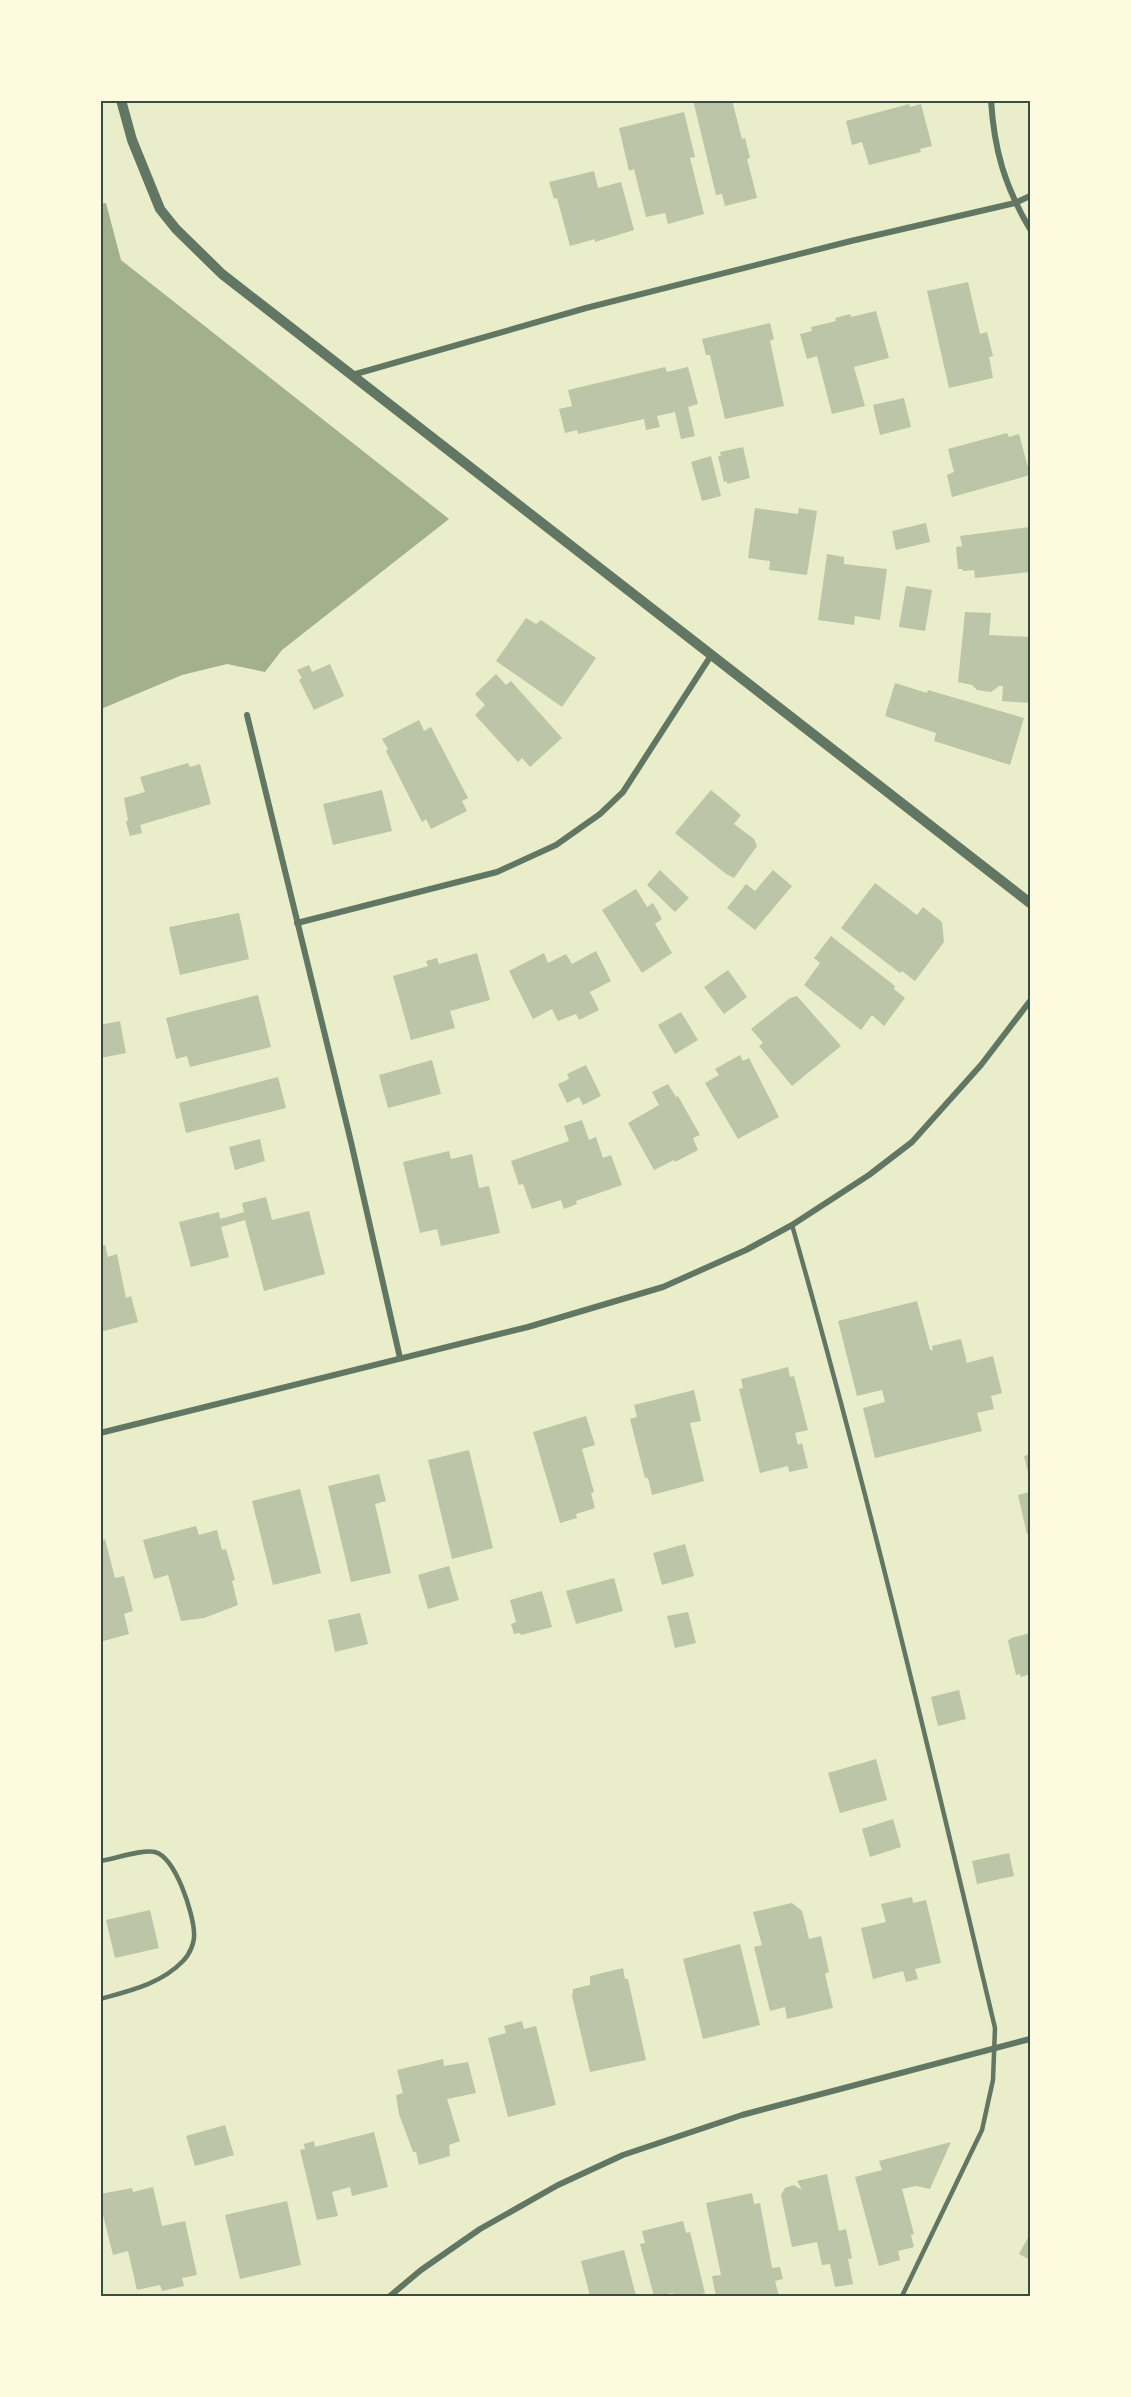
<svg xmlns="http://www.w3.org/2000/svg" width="1131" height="2397" font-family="'DM Sans',sans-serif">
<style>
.water{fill:#a3b18a}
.building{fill:#bcc5a7}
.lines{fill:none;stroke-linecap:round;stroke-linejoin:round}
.service{stroke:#617663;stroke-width:4.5}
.minor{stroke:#617663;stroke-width:6}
.tertiary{stroke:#617663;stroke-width:10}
.neatline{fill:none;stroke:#344e41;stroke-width:2}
</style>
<rect width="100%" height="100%" fill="#e9edc9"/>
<polygon class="water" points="106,203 121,260 449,519 282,650 265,672 227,664 182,675 101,709 100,204"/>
<g class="building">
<polygon points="693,100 732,100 742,139 745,138 750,158 747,159 757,198 725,206 722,194 716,195"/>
<polygon points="909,104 910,107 921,104 932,146 920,149 921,152 869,165 862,142 852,145 846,121"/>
<polygon points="684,112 695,157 690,158 704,214 668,224 665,213 646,217 634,169 629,171 619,128"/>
<polygon points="594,171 598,188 621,182 634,230 595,242 595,239 570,246 557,198 554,199 549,182"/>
<polygon points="968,282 980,334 987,332 993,356 989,357 993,378 949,388 927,291"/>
<polygon points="876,311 889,358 854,367 865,406 832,414 817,356 807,359 800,334 812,331 811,327 836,321 835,318 850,314 851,317"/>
<polygon points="770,323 774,339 770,341 784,406 725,419 710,355 706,355 702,339"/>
<polygon points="665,367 667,372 688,367 698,404 688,407 695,436 681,439 675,412 657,416 660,427 646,430 644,419 578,434 577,430 565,433 559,409 572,406 568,390"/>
<polygon points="904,398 911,427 880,435 873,405"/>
<polygon points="1007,433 1009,437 1019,434 1030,475 952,497 947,475 954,472 948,449"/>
<polygon points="743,447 750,478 727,484 727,481 724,482 718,456 721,456 720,452"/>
<polygon points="711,456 721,496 702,501 691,462"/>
<polygon points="755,508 798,514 799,508 817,511 807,575 769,570 770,561 748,558"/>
<polygon points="926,523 930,542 896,550 892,531"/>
<polygon points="1029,527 1030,572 975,578 974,570 963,571 962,569 958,569 956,547 962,546 960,536"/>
<polygon points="827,554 844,557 844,564 887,569 880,620 855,616 854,625 818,620"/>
<polygon points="906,586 932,590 925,631 899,627"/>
<polygon points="965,612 991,613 989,635 1030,637 1030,703 1002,701 1003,686 999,686 991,692 977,690 972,685 958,682"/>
<polygon points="526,618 536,624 541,620 596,658 562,707 496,661"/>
<polygon points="330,664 344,696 314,710 299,680 302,678 297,670 309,665 312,672"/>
<polygon points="496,674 506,685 511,681 562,738 530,767 522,758 518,762 475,715 485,705 475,694"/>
<polygon points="895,683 927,693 928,690 1024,718 1010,765 934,741 936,733 885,716"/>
<polygon points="419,720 424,731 431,727 468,798 462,801 467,811 431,829 426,819 422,822 386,751 388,749 382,739"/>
<polygon points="188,763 190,767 200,764 211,804 140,825 142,833 130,836 126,822 128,820 124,798 145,792 140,777"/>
<polygon points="382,790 392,831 333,845 323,804"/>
<polygon points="711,790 741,815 734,824 754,839 757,846 734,878 726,874 675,833"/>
<polygon points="660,870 689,898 675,912 647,885"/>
<polygon points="773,870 792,886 755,930 727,908 746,884 755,891"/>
<polygon points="875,883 917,915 923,907 942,922 944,942 915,981 902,971 900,973 841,928"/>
<polygon points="636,889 647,907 653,903 662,919 655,924 672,953 642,973 602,910"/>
<polygon points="239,913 249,959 180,975 169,927"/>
<polygon points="831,936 895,986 894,989 905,998 884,1026 872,1015 861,1030 804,985 820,963 814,958"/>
<polygon points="596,951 611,981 590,992 599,1010 579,1020 576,1014 558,1021 552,1009 533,1019 509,971 544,953 548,963 566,954 572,964"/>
<polygon points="477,953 490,1000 450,1011 455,1028 411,1040 393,976 428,966 426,961 437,958 439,964"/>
<polygon points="728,970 747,997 724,1014 704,987"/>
<polygon points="258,995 271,1047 190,1067 187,1056 176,1059 166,1018"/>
<polygon points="797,996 841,1046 792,1086 759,1046 763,1043 751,1029 790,998"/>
<polygon points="681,1012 698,1040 675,1054 658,1025"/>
<polygon points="120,1021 126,1053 100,1058 100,1025"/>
<polygon points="740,1055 743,1061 749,1058 779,1117 738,1139 705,1083 719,1075 715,1069"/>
<polygon points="432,1060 441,1094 388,1108 379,1075"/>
<polygon points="586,1065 601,1096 583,1105 579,1097 567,1103 558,1084 569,1079 567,1074"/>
<polygon points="278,1077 286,1108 186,1133 179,1103"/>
<polygon points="668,1084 676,1097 678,1096 700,1135 693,1138 698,1150 675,1162 674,1160 654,1170 628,1123 659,1105 652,1092"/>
<polygon points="582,1120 589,1140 596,1137 603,1158 611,1155 622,1185 576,1201 577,1204 564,1209 561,1200 532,1209 523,1184 519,1185 511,1161 569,1141 564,1126"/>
<polygon points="260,1139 265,1161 235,1170 229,1147"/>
<polygon points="449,1151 451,1159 472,1154 479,1188 489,1186 500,1233 441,1246 437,1229 420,1233 403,1162"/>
<polygon points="266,1197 272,1220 309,1211 325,1274 264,1291 245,1220 221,1227 229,1257 191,1267 179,1222 219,1212 220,1219 244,1212 242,1203"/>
<polygon points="100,1245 105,1245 108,1257 117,1254 126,1298 131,1296 138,1322 100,1332"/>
<polygon points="917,1301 930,1350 933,1350 932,1346 961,1339 967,1363 993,1356 1002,1393 991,1396 994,1409 977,1413 982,1431 875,1458 863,1408 885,1402 882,1390 857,1396 838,1321"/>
<polygon points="788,1367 790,1377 794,1376 808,1430 795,1433 798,1445 802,1443 808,1468 789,1472 788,1466 760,1473 739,1389 743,1388 741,1379"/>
<polygon points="694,1390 701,1421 690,1423 704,1481 652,1495 648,1478 645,1478 630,1419 637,1417 634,1405"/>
<polygon points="586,1416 595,1445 582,1449 594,1492 591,1493 595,1508 576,1514 577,1518 560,1523 533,1432"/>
<polygon points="469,1450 493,1548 452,1559 428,1460"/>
<polygon points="1030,1454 1030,1481 1024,1456"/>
<polygon points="379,1474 386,1501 375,1504 391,1573 351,1582 328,1486"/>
<polygon points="300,1489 321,1573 273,1585 252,1501"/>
<polygon points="1030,1492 1030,1533 1027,1534 1018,1495"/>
<polygon points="196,1526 199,1535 217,1530 222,1550 226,1549 235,1580 232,1581 238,1605 204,1618 181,1621 168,1575 154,1579 143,1540"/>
<polygon points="105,1539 115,1578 124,1576 133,1611 124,1614 129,1634 100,1642 100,1541"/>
<polygon points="685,1544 694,1576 662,1585 653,1553"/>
<polygon points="449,1566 459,1600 428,1609 418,1575"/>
<polygon points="614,1578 623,1611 576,1624 566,1591"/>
<polygon points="542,1591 552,1627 521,1635 520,1633 514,1634 511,1624 516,1622 510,1600"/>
<polygon points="688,1612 696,1643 675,1648 667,1616"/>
<polygon points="360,1613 368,1644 335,1652 328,1620"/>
<polygon points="1030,1633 1030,1674 1021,1677 1020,1674 1016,1675 1008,1641 1011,1638"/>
<polygon points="959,1690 966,1719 938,1726 931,1697"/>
<polygon points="876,1759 887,1800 840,1813 828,1773"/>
<polygon points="893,1819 901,1847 870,1857 862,1829"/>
<polygon points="1009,1853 1014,1876 977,1884 972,1861"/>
<polygon points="912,1897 913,1903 926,1900 941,1963 915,1969 918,1979 906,1982 903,1971 873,1979 861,1928 886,1922 881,1904"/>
<polygon points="792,1903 802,1911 809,1939 821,1936 829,1972 825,1974 833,2008 787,2019 785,2007 770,2011 754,1947 762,1945 753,1912"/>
<polygon points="150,1910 159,1948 115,1958 106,1920"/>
<polygon points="740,1944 760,2025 703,2039 683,1959"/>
<polygon points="623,1968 625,1979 628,1979 646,2060 590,2072 572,1996 573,1989 590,1985 590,1976"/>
<polygon points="522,2021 524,2029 536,2026 556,2105 508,2117 488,2038 506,2033 504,2026"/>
<polygon points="443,2059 444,2066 468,2062 476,2093 447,2099 460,2141 449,2145 450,2156 419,2165 416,2152 413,2152 399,2114 396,2095 403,2093 397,2070"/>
<polygon points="225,2125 234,2155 195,2166 186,2136"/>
<polygon points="374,2132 388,2187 352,2196 350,2187 332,2192 338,2216 317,2220 300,2150 305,2149 304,2144 314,2141 315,2147"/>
<polygon points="951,2142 930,2189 916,2186 902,2189 914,2234 911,2235 914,2247 898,2251 900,2260 879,2266 855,2177 882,2170 879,2161"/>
<polygon points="827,2174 839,2231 846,2229 852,2258 848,2259 853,2284 835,2287 830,2264 822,2265 817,2242 792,2247 781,2195 785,2188 794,2185 802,2190 797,2181"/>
<polygon points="153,2187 162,2226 185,2221 197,2275 182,2278 184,2286 162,2291 160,2285 137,2290 128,2251 113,2255 100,2203 100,2194 132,2188 133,2192"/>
<polygon points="752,2193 754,2204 760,2203 772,2268 780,2267 783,2279 775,2281 779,2296 716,2296 712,2276 721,2275 706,2203"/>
<polygon points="287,2201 301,2265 240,2279 225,2215"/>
<polygon points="683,2221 686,2233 690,2232 705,2293 693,2296 674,2296 673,2293 654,2296 640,2244 645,2243 642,2231"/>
<polygon points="1030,2234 1030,2260 1019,2254"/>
<polygon points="624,2250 636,2296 590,2296 581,2261"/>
</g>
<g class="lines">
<g class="service">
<path d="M792 1225C868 1491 931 1759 995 2028L993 2080 982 2130 902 2296"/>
<path d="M100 1861C114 1859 142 1849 155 1852 176 1858 193 1913 194 1932 195 1942 190 1954 183 1961 161 1984 129 1991 100 1999"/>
</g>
<g class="minor">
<path d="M991 100C994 150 1005 187 1030 229"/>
<polyline points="352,375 586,308 851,241 1015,203 1030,196"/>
<polyline points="247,715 351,1142 400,1358"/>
<polyline points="297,923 497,872 556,845 600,814 623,792 712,654"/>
<polyline points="100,1433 528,1327 663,1287 746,1250 792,1225 869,1175 912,1142 981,1065 1030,1001"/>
<polyline points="390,2296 421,2270 480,2229 558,2185 623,2155 742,2115 1030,2039"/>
</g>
<polyline class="tertiary" points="121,100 132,140 160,209 176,229 222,274 1030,903"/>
</g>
<rect width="1131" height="2397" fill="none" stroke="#fefae0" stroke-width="204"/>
<rect x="102" y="102" width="927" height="2193" class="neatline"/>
</svg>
